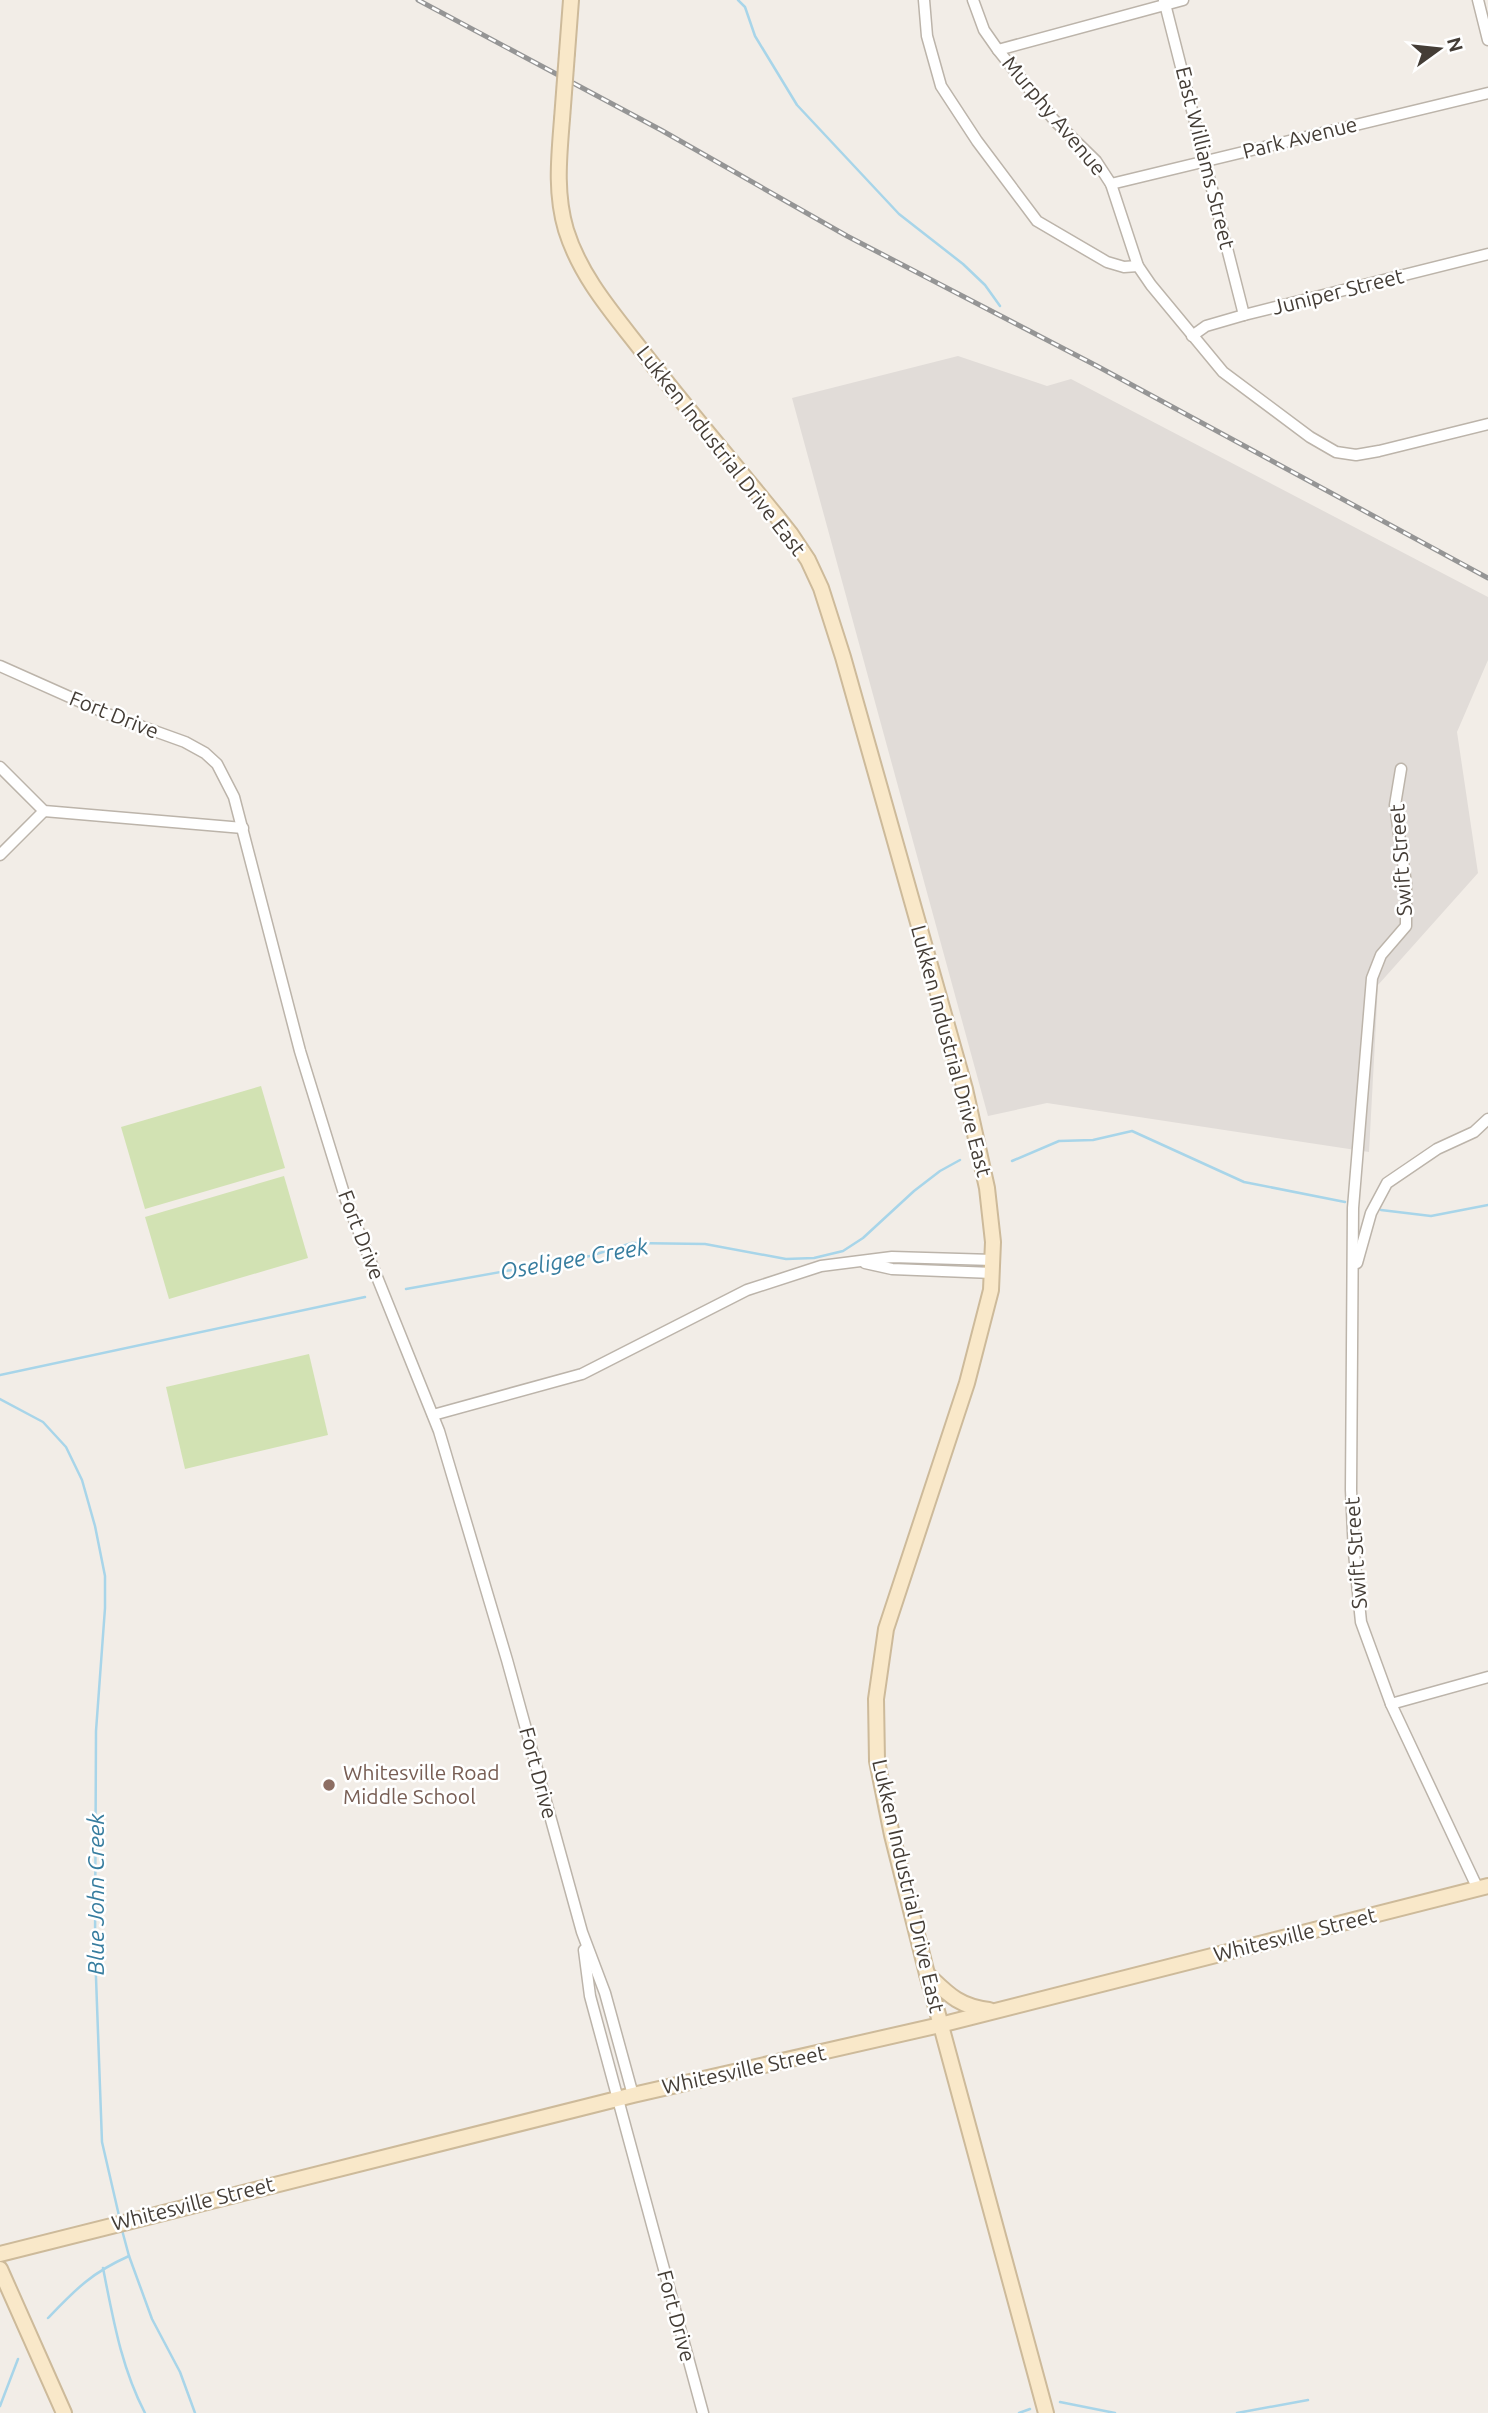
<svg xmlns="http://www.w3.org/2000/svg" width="1488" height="2413" font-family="Ubuntu,sans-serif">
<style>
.industrial{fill:#e1dcd8}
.green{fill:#d2e2b3}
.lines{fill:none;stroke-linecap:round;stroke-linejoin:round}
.stream{stroke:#a8d5e9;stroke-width:2.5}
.street-casing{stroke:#bcb4aa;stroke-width:13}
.secondary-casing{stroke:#cdba9a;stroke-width:18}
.street{stroke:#fff;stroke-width:10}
.secondary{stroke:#f9e8c9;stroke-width:14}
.rail-casing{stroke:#959595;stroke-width:5}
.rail{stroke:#fff;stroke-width:2.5;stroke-dasharray:8;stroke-linecap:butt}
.secondary-bridge-casing{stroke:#cdba9a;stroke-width:18;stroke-linecap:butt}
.secondary-bridge{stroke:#f9e8c9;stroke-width:14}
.education-dot{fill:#8d6e63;stroke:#fff;stroke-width:2.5}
.labels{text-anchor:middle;stroke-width:5;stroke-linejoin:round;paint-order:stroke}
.street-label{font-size:21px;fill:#443d36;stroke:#fff}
.education-label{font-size:21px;fill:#785e54;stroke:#fff;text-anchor:start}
.water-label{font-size:23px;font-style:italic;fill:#377d9f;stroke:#fff}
</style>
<rect width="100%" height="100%" fill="#f2ede7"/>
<polygon class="industrial" points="958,356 1047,386 1071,379 1488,597 1488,660 1457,732 1478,873 1378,985 1369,1152 1047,1103 988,1116 792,398"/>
<g class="green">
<polygon points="261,1086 285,1168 145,1209 121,1127"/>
<polygon points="284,1176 308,1258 169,1299 145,1217"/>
<polygon points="309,1354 328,1435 185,1469 166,1387"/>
</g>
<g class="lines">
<g class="stream">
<polyline points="738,0 745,7 755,36 797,105 899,214 963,264 985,285 1000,306"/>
<polyline points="1012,1161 1059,1141 1093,1140 1132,1131 1244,1182 1345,1202"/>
<polyline points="1381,1210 1431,1216 1488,1205"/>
<polyline points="406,1289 590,1256 632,1243 705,1244 786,1259 814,1258 843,1251 863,1238 914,1191 940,1171 960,1160"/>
<polyline points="0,1375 365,1297"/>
<polyline points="0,1399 43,1422 66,1447 82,1480 95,1526 105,1576 105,1608 96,1731 95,1950 102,2142 120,2220"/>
<polyline points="122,2230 129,2256 152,2319 180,2372 195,2413"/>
<path d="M103 2268C113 2318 121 2367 145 2413"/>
<path d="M48 2318C76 2289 91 2273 129 2256"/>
<polyline points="1060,2402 1115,2413"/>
<polyline points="0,2406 18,2359"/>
<polyline points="1019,2413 1030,2409"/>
<polyline points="1237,2413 1308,2400"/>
</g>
<defs>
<g id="street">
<polyline points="924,0 927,36 941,86 977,141 1037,221 1107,262 1124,267 1138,266"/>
<polyline points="973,0 984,30 998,50 1054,120 1096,161 1111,184 1138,266 1151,285 1223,372 1310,437 1336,452 1356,455 1379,451 1488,424"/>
<polyline points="1164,0 1244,315"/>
<polyline points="1478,0 1488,40"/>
<polyline points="998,50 1183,0"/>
<polyline points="1111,184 1488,93"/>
<polyline points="1192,336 1206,326 1244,315 1488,254"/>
<polyline points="0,666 110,715 185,742 205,753 217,764 234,797 300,1051 346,1200 439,1431 507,1660 582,1932 605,1993 633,2095"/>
<polyline points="0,767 44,811 243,828"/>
<polyline points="1401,769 1395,805 1406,884 1406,926 1381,955 1372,978 1353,1208 1351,1490 1354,1553 1361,1622 1391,1704 1478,1889"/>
<polyline points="0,855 44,811"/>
<polyline points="865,1263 892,1269 993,1273"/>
<polyline points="1357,1263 1371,1213 1387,1183 1437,1149 1474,1132 1488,1119"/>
<polyline points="433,1415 582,1374 747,1290 821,1266 892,1257 993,1260"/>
<polyline points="1391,1704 1488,1677"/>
<polyline points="584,1950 590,1996 703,2413"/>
</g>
<g id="secondary">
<polyline points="567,53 571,0"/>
<path d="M562 119C559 157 555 193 566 230 580 275 610 310 639 347 687 410 740 470 790 533L808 560 821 588 843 657 965 1089 987 1188 993 1242 991 1290 967 1383 886 1629 876 1699 877 1761 892 1835 927 1974 1046 2413"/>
<path d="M927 1974C948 1994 958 2006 989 2010"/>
<polyline points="0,2254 633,2095 940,2025 1488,1886"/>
<polyline points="0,2269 64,2413"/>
</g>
</defs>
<use href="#street" class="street-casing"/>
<use href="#secondary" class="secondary-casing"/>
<use href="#street" class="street"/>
<use href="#secondary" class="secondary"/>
<defs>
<polyline id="rail" points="418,0 661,130 847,236 1097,366 1488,578"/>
</defs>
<use href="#rail" class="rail-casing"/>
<use href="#rail" class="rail"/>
<defs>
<polyline id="secondary-bridge" points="562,119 567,53"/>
</defs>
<use href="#secondary-bridge" class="secondary-bridge-casing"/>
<use href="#secondary-bridge" class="secondary-bridge"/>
</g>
<circle class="education-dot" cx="329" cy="1785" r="7"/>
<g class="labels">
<g class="street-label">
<text transform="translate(1054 116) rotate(50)" y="7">Murphy Avenue</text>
<text transform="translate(1300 138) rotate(-14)" y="7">Park Avenue</text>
<text transform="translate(1205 158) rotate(76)" y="7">East Williams Street</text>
<text transform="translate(1338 292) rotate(-14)" y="7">Juniper Street</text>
<text transform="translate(721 451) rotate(52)" y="7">Lukken Industrial Drive East</text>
<text transform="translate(114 715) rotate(22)" y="7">Fort Drive</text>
<text transform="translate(1401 860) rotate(-94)" y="7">Swift Street</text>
<text transform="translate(951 1051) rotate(75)" y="7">Lukken Industrial Drive East</text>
<text transform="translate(361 1235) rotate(69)" y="7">Fort Drive</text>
<text transform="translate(1356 1553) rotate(-94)" y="7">Swift Street</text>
<text transform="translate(538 1773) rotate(75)" y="7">Fort Drive</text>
<text transform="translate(908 1886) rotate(77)" y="7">Lukken Industrial Drive East</text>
<text transform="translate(1295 1935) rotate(-14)" y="7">Whitesville Street</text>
<text transform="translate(744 2070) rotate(-12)" y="7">Whitesville Street</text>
<text transform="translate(193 2204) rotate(-14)" y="7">Whitesville Street</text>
<text transform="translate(676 2316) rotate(75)" y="7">Fort Drive</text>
</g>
<g class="education-label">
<text x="343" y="1780">Whitesville Road<tspan x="343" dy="24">Middle School</tspan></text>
</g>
<g class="water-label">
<text transform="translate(574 1259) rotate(-10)" y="8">Oseligee Creek</text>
<text transform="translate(96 1894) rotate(-90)" y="8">Blue John Creek</text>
</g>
</g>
<g transform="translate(1439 49) rotate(75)" stroke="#ffffff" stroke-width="5" paint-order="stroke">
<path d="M0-5L12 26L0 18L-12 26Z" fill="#443d36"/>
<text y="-10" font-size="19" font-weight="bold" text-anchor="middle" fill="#443d36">N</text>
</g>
</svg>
